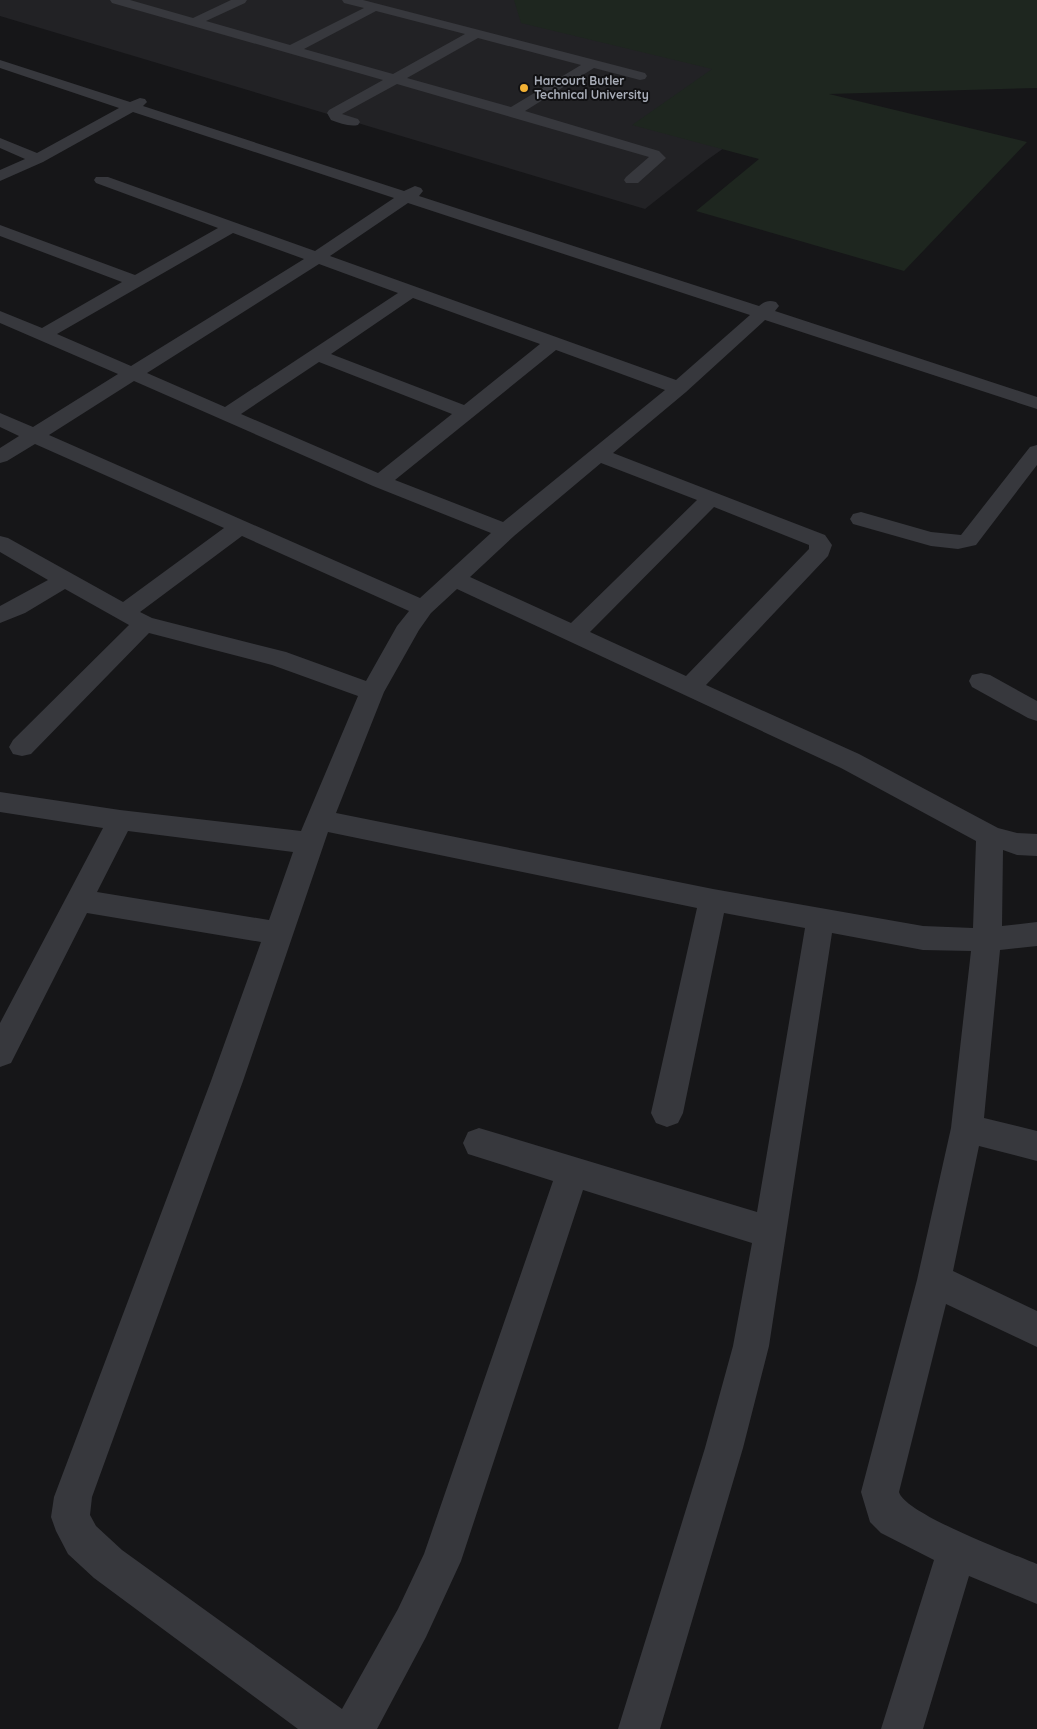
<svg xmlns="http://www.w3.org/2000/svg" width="1037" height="1729" font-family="Quicksand,sans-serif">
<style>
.built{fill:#222225}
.green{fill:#1e261f}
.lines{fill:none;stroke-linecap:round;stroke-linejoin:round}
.minor{fill:#37383d;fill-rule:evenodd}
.poi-dot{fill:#f2b134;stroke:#111113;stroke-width:2}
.labels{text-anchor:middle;stroke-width:4;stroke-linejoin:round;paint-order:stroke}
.far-poi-label{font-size:12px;font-weight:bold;fill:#a8adb8;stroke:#111113;text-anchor:start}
</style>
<rect width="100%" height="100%" fill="#161618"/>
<polygon class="built" points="0,0 935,0 707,160 645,209 0,16"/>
<polygon class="green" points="514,0 1037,0 1037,88 829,94 1027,142 904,271 696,211 759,159 632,125 712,69 521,23"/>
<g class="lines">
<g class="minor">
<path d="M110 0H130L193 18 231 0H247L245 3 206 21 290 45 364 8 344 3 342 0H363L645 73 647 76 645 79 640 80 594 68 525 111 659 151 666 158 638 183H626L624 180 626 177 649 157 397 84 342 114 358 119 360 122 358 125C349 127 340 123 331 120L327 113 329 110 383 80 112 3ZM376 11 465 34 393 74 304 49ZM478 38 581 65 511 107 407 78Z"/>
<path d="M0 60 130 102 140 98 145 99 147 102 143 106 404 191 415 186 421 188 423 191 419 196 759 306C765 301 769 300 776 302L779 306 775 311 1037 397V409L765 320 686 392 613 453 825 535 832 545 828 556 706 685 859 754 998 828 1017 833 1037 834V856L1017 855 1003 850 1002 926 1037 922V946L1000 950 984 1118 1037 1131V1161L979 1146 953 1271 1037 1311V1347L946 1304 899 1492C905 1514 1013 1554 1037 1564V1604L969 1576 923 1729H881L934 1560 881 1533 870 1522 861 1492 917 1280 951 1128 971 951 923 950 832 933 769 1346 743 1448 660 1729H618L705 1448 733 1346 752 1243 583 1190 461 1561 426 1637 377 1729H298L94 1578 68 1554 56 1531 51 1517 54 1497 211 1081 261 942 87 913 11 1063 0 1067V1023L103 828 0 812V792L120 810 301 831 358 696 272 665 149 633 31 754 22 756 13 754 9 747 13 740 129 625 65 589 25 613 0 623V606L48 580 0 552V536L8 538 123 602 224 528 35 444 7 461 0 463V448L19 436 0 427V413L33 427 118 374 0 323V311L42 328 122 282 0 236V225L135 275 218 228 96 183 94 180 96 177H108L315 251 394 198 133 112 43 162 0 181V170L25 159 0 148V138L37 153 119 108 0 68ZM408 203 750 315 676 380 330 256ZM233 233 304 259 131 366 57 334ZM319 264 398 293 225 407 147 373ZM413 298 540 344 464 405 331 354ZM556 350 665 390 503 522 395 480ZM319 362 452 414 378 473 241 414ZM134 381 373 486 491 533 420 598 49 435ZM601 463 697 500 571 623 470 577 514 536ZM714 507 809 545V549L686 676 590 632ZM242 536 409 611 397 626 366 681 286 652 152 618 140 612ZM457 589 841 768 976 841 973 928 923 926 713 889 336 813 384 692 419 630 431 613ZM128 831 293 852 269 920 97 892ZM328 832 697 908 651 1113 656 1123 667 1127 678 1123 683 1113 724 913 805 928 757 1212 479 1128 468 1132 463 1143 468 1154 553 1181 424 1554 398 1609 342 1709 122 1550 96 1526 90 1515 92 1497 243 1081Z"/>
<polygon points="1037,445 1037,465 976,545 958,549 931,546 853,524 850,519 853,514 861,512 931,532 961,535 1030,447"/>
<polygon points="981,673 990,675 1037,701 1037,721 1028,718 972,687 969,681 972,675"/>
</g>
</g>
<circle class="poi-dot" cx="524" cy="88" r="5"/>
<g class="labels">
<g class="far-poi-label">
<text x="534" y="85">Harcourt Butler<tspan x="534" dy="14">Technical University</tspan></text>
</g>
</g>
</svg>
